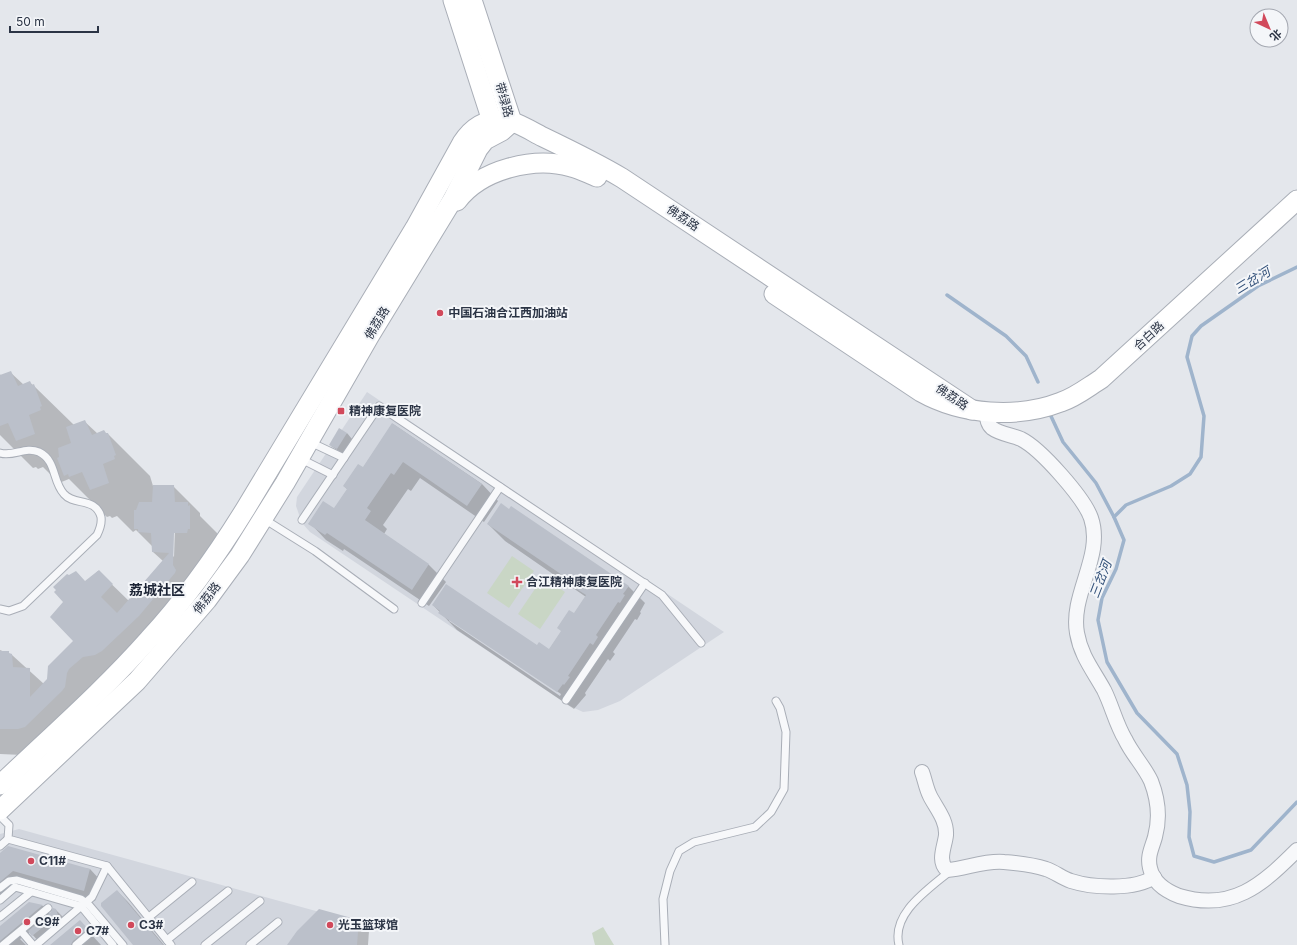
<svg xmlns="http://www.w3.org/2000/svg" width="1297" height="945" font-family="Inter,'Noto Sans SC',sans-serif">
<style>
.built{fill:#d2d6de}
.green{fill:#c9d6c5}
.shadow{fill:#0003;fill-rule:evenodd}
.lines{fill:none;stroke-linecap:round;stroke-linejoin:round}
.stream{stroke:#9fb4cc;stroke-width:3.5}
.building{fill:#bbc0ca}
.lane-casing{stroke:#a9aeb7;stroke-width:9}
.street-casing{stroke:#a9aeb7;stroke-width:16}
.secondary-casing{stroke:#a9aeb7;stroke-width:21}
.lane{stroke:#f7f8fa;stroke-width:7}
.street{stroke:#f7f8fa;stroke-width:14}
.secondary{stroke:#fff;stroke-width:19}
.poi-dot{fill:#d1495b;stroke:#f4f6f9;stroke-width:1.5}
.labels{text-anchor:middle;stroke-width:4;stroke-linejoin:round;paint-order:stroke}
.street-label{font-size:12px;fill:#2b3445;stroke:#f4f6f9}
.poi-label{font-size:12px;font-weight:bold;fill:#2b3445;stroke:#f4f6f9;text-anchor:start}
.water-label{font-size:13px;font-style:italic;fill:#34527a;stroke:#f4f6f9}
.quarter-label{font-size:14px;font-weight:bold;fill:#1d2536;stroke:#f4f6f9}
</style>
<rect width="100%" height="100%" fill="#e4e7ec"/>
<g class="built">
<polygon points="367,392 724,632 620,701 598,710 583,712 568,705 310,532 302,523 296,506 297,497"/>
<polygon points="19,829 345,919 332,945 0,945 0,834"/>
</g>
<g class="green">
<polygon points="512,556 534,571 509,608 487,593"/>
<polygon points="543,577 565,592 540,629 518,614"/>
<polygon points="603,927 614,945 595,945 592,933"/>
</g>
<g class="shadow">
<path d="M10 372 24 385 30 383 33 385 74 425 84 421 98 434H108L150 476 153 486H173L200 513V516L217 533V556L199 593 203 597 166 643 122 682 110 683 45 756 0 754V650L12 655 44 684 75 641 86 582 98 571 129 601 163 561 153 552V547L136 530 133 532 117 516 112 518 110 516 107 517 69 479 59 483 43 467 38 469 36 467 33 468 0 435V374L1 376ZM173 528H175L174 557 172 555Z"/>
<polygon points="393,424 482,484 498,501 484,522 420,478 411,491 408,489 383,525 387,529 384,534 429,565 446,582 429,606 344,549 343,551 326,540 310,523 335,510 348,490 344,486 363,468"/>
<polygon points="347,433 352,439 343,454 330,445"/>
<path d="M488 524 628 586 645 603 640 612 641 613 637 620 635 619 613 652 615 654 610 661 608 659 585 693 586 695 574 709 457 630 433 605 549 650 586 597 505 541ZM449 619 561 694 560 696 449 621Z"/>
<polygon points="0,854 90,869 101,881 95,901 25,882 0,902"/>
<polygon points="117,891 128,902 164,945 135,945"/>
<polygon points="30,903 43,906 50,914 56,910 65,919 41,944 30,932 20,939 26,945 0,945 0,927"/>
<polygon points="359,921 369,931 368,945 289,945"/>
<polygon points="80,922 101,945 52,945"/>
</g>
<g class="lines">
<g class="stream">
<polyline points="1297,267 1258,286 1201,326 1192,336 1187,357 1204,416 1201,457 1190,474 1171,486 1126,505 1114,517 1124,540 1116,569 1102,598 1098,620 1107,662 1137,713 1177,754 1187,785 1190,812 1189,837 1194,856 1214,862 1251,850 1297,802"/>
<polyline points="947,295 1006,336 1026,356 1038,382"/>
<polyline points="1050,414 1063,442 1096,483 1114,517"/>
</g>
</g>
<g class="building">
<polygon points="11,371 18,386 30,381 32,385 34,384 42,406 40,407 41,410 29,415 35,434 16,441 8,423 0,426 0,375"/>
<polygon points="85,420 92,435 104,430 106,433 108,433 116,455 114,456 115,459 103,464 109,483 90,490 82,472 69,477 68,474 64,476 57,458 59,457 58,448 71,443 66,427"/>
<polygon points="392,423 482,484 467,506 403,462 394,475 391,473 367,508 371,511 365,520 429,564 412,590 327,533 325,535 308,524 323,501 334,508 347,489 343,486 358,464 363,467"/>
<polygon points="339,428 347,433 337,449 329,445"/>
<polygon points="153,485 174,485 175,502 188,502 188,506 190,505 190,529 188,529 187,533 174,533 173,565 176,570 175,573 139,616 102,651 95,655 83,657 69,669 67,673 65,687 62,691 25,727 18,729 0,729 0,651 9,651 9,653 12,654 13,667 30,668 30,697 47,679 48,666 73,641 50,617 63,602 54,592 56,590 53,587 67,574 69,575 76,571 85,581 99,570 113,584 101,597 117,613 169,553 152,552 151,533 138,532 138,529 134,529 134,510 136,510 139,502 152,502"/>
<polygon points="501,503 509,509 511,506 629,586 623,594 625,595 620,603 618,602 596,635 598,637 593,645 590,643 568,676 570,677 564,685 563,684 557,692 438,613 440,611 432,605 446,584 537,645 539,642 549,649 561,631 557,628 569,610 574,613 586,595 575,588 577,585 487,524"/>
<polygon points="8,846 90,869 84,891 13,871 0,882 0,853"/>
<polygon points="117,890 163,945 133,945 101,906 101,903"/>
<polygon points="29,902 43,905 0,941 0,926"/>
<polygon points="53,908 56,909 58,915 32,936 28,931 51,912"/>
<polygon points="319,909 359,920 357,945 287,945 297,931"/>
<polygon points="80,920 88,929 73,941 71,945 50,945"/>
</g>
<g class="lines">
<defs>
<g id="lane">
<polyline points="310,442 344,458"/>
<path d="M0 453C14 457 25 446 39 452 57 461 52 481 64 494 74 506 96 497 101 517 102 524 100 529 97 535L23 606 9 611 0 609"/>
<polyline points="299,458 333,475"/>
<polyline points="264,519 315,551 394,609"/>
<polyline points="302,520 379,406 662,595 701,643"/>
<polyline points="422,603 500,487"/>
<polyline points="566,700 645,583"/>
<polyline points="0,816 9,825 8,839 107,866 171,945"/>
<polyline points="0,846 8,839"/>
<polyline points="0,888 9,881 17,880 81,899 89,905 123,945"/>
<polyline points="0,900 15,887 81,906 113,945"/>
<polyline points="0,917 31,892"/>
<polyline points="149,917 192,882"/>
<polyline points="21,931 33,945"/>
<polyline points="167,940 228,891"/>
<polyline points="3,945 48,908"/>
<polyline points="36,945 92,897 107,866"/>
<polyline points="76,945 89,934"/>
<polyline points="205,945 260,901"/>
<polyline points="250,945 278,922"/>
<polyline points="665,945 663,899 670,871 679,851 694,842 755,827 771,812 784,789 786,732 780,708 776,701"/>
<path d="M899 945C891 913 929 889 950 871"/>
</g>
<g id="street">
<path d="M986 411C987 417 987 424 992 428 1000 434 1012 435 1021 439 1041 449 1084 498 1091 518 1104 556 1070 594 1077 633 1081 656 1093 670 1104 690 1112 706 1116 724 1125 739 1132 754 1144 766 1151 781 1158 799 1160 819 1155 837 1152 848 1147 856 1150 868 1153 882 1166 891 1179 896 1232 912 1262 885 1297 850"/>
<path d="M922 772C925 780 926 788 930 796 936 808 947 820 946 835 945 846 937 861 947 870 965 869 985 860 1004 862 1017 863 1033 865 1046 869 1055 872 1062 878 1071 881 1093 888 1135 890 1154 877"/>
</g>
<g id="secondary">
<polyline points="453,0 492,121 500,129"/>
<path d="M457 201C481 169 535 156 571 167 580 169 589 174 597 177"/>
<path d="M774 294 921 392C962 415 1017 419 1061 402 1076 397 1088 387 1101 379L1297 200"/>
<path d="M0 785C50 737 103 691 149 639 186 599 217 555 246 508L415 228 462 143C471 129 483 120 500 120 515 120 529 130 543 137 570 150 597 163 622 178L972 410"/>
<polyline points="0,810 137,681 207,600 240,555 285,483 370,335 453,199 478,149 485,140 502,131 512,122 472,0"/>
</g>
</defs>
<use href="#lane" class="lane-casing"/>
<use href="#street" class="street-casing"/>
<use href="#secondary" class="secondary-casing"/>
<use href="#lane" class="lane"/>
<use href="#street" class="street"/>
<use href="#secondary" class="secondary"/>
</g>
<g class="poi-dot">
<circle cx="440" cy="313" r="4"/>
<rect x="337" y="407" width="8" height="8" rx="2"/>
<path d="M515 576h4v4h4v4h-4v4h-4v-4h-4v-4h4z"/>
<circle cx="31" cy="861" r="4"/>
<circle cx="27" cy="922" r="4"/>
<circle cx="131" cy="925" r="4"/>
<circle cx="330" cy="925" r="4"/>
<circle cx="78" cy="931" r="4"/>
</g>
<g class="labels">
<g class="street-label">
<text transform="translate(504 100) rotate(74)" y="4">带绿路</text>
<text transform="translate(683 218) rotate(34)" y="4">佛荔路</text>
<text transform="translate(377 323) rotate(-59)" y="4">佛荔路</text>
<text transform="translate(1149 336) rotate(-43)" y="4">合白路</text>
<text transform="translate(952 397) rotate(34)" y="4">佛荔路</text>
<text transform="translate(207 598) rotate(-52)" y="4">佛荔路</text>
</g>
<g class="poi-label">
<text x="448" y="317">中国石油合江西加油站</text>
<text x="349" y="415">精神康复医院</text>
<text x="526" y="586">合江精神康复医院</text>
<text x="39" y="865">C11#</text>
<text x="35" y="926">C9#</text>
<text x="139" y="929">C3#</text>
<text x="338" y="929">光玉篮球馆</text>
<text x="86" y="935">C7#</text>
</g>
<g class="water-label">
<text transform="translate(1252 280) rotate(-31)" y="5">三岔河</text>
<text transform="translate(1100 579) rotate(-69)" y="5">三岔河</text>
</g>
<g class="quarter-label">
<text x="157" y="595">荔城社区</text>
</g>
</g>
<g transform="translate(1269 28) rotate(136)"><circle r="19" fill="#f4f6f9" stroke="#a4a8b1"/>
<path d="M0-3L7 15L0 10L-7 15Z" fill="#d1495b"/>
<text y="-6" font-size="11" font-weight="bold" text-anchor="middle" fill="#2b3445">北</text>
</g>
<path d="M10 26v6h88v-6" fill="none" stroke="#2b3445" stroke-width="2"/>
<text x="16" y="26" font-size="12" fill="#2b3445" stroke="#f4f6f9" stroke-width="3" paint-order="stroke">50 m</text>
</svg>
